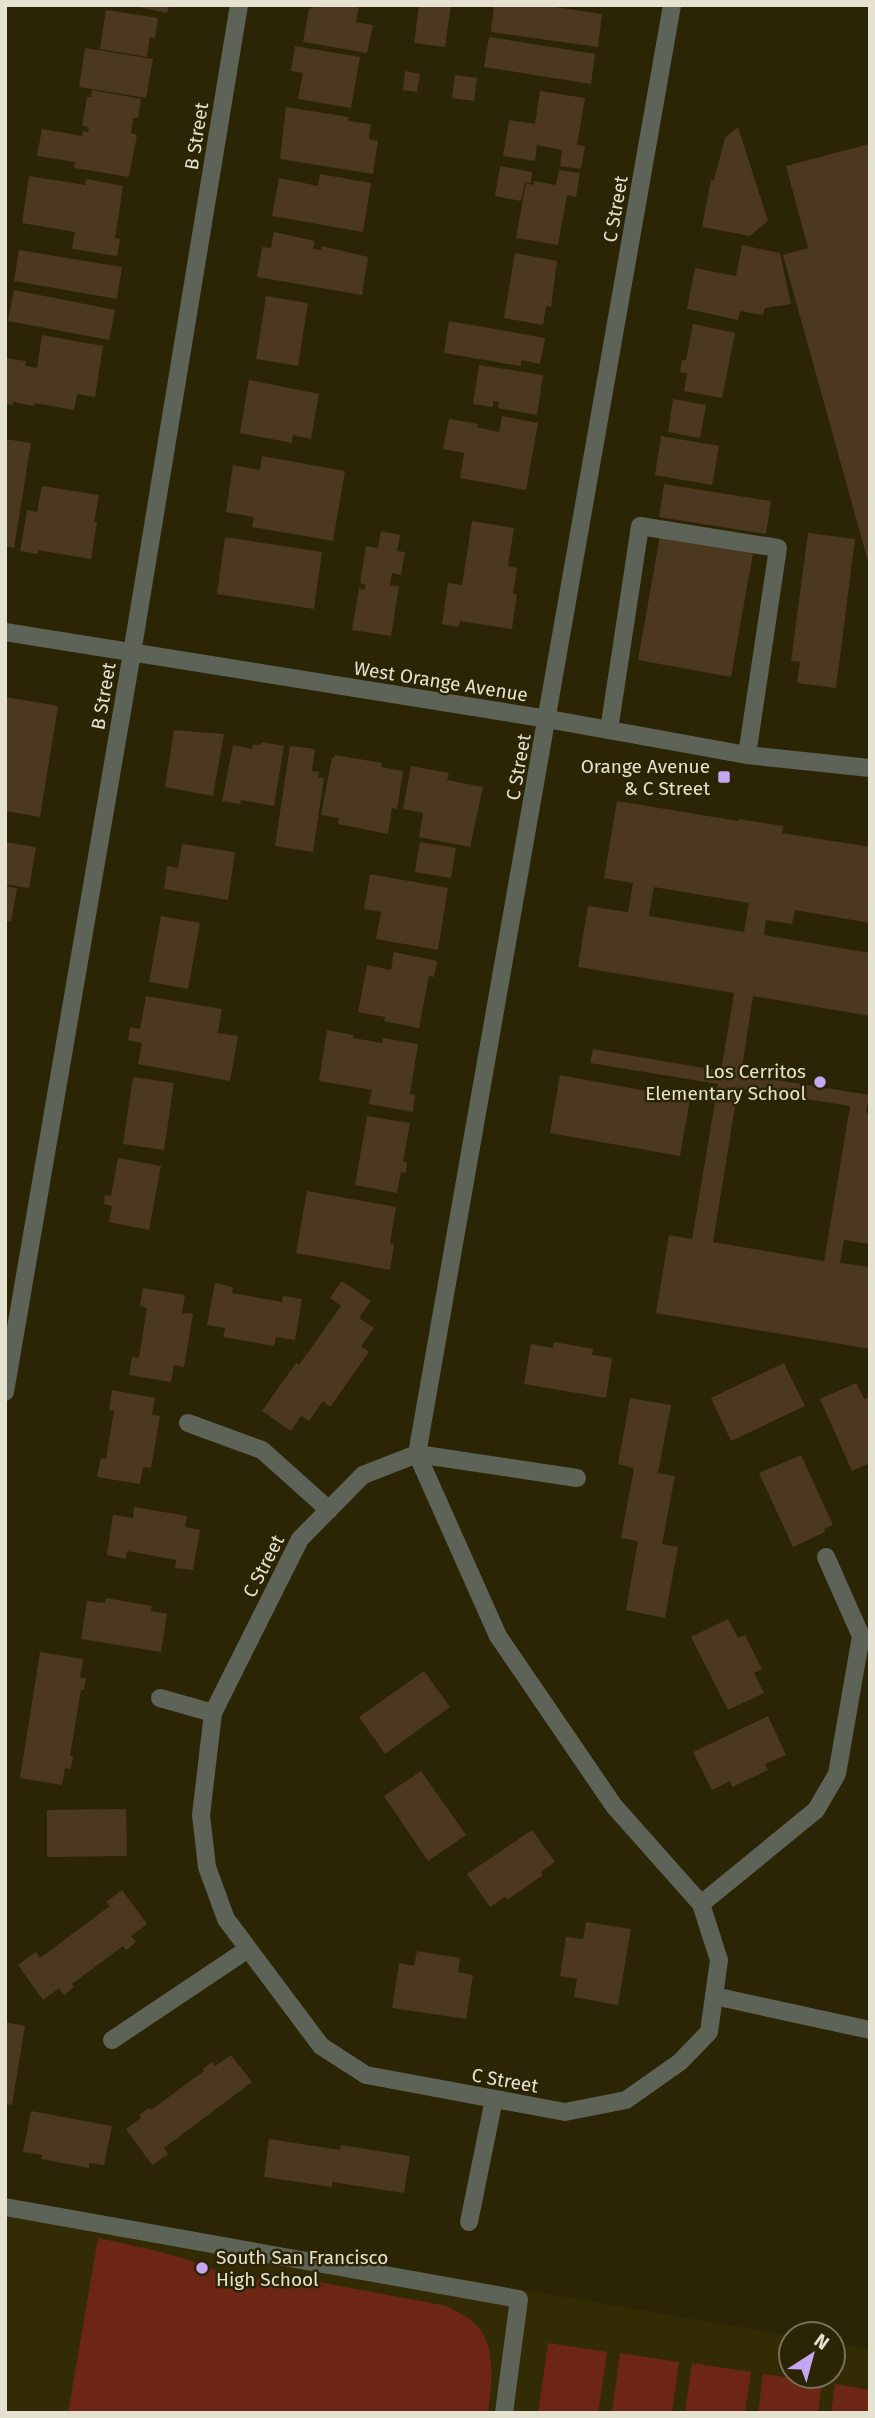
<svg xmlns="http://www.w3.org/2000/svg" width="875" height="2418" font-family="'Fira Sans',sans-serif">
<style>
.built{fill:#332b03}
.green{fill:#6c2613}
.building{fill:#4c3720;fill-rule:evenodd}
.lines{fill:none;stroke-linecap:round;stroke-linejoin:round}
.minor{stroke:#5d6356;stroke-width:18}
.poi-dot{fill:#c5a7f1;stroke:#2b2506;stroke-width:2.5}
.labels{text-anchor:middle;stroke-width:5;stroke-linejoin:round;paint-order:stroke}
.street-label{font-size:19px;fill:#e6e2d1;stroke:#2b2506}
.poi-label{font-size:19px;fill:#e6e2d1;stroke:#2b2506;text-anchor:end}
</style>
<rect width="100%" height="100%" fill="#2b2506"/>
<polygon class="built" points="5,2200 791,2336 791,2376 833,2376 833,2343 870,2350 870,2413 5,2413"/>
<g class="green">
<path d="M98 2238C154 2250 199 2258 250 2288L265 2272 447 2306C455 2311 464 2315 471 2320 498 2342 492 2382 488 2413H68Z"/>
<polygon points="548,2343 607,2352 598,2413 538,2413"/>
<polygon points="620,2353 679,2362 672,2413 612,2413"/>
<polygon points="692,2363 751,2372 745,2413 685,2413"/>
<polygon points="763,2374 822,2382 818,2413 758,2413"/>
<polygon points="835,2384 870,2390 870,2413 831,2413"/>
</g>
<g class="building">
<polygon points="130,5 169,5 167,13"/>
<polygon points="313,5 359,5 356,22 373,25 367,53 303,42 309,8 313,9"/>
<polygon points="419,5 451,5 445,47 414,43"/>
<polygon points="494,5 542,5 602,14 598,47 491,32"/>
<polygon points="106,10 158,18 155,38 150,37 147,57 100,49"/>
<polygon points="489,37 595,54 591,84 484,67"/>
<polygon points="295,46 360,57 351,108 298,99 303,73 291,71"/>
<polygon points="85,48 153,59 146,98 79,87"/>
<polygon points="405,71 420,74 417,92 403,90"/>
<polygon points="455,75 477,78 474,101 452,98"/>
<polygon points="92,90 141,99 138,118 133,118 131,133 137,135 129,177 74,168 75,162 37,156 42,129 82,136 83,131 88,132 89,127 82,126 87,97 91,97"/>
<polygon points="540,91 585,98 577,145 585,146 581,169 560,166 562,150 537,145 535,161 503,156 509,120 535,124"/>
<polygon points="286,107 349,117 348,121 371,124 369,139 378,141 373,174 280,159"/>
<polygon points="738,127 768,221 750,236 702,227 711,180 714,180 725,138"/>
<polygon points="869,144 870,148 869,565 783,255 808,248 786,166"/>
<polygon points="500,166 532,172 531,183 525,182 521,201 495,196"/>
<polygon points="559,170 580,173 576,197 567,195 558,245 516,238 526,183 534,185 534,181 556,185"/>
<polygon points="320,174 371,183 363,232 272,216 279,178 318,186"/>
<polygon points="29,176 85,185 86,179 123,186 115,238 120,239 117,256 72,249 75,232 22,223"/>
<polygon points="274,232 315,241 313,249 321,250 322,246 368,257 362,295 257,277 262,247 271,248"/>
<polygon points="742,245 780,253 791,304 765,308 763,315 740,311 738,320 687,309 695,268 736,276"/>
<polygon points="19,250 122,267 117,299 14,281"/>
<polygon points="515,253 557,261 551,307 546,306 543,325 504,318"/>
<polygon points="14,290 115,310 109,340 8,321"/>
<polygon points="266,296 308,303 298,366 256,359"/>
<polygon points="449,321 545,338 540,364 521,360 521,366 444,353"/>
<polygon points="693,324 735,333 722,398 684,391 687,373 680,372 682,360 686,360"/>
<polygon points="42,335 103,346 95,397 77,394 74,410 35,403 34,406 13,402 13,405 5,404 5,358 26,361 25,366 37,368"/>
<polygon points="479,365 543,375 537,415 498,408 499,402 493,401 493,407 473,404"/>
<polygon points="249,380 319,394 311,439 293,435 292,443 240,433"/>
<polygon points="673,399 706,405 700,438 668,432"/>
<polygon points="502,416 538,423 526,490 460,478 464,453 443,449 449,419 478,424 477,427 499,432"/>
<polygon points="661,436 719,446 712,485 655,475"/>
<polygon points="5,439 31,443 14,548 5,546"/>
<polygon points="262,456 345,471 333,541 252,527 254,517 226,512 233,465 260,470"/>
<polygon points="664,484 771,501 766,534 659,517"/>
<polygon points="42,486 99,495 94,522 97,522 91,559 38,550 38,554 20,551 27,510 37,512"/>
<polygon points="472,521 514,528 508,566 517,568 513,594 517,594 512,629 460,621 459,627 442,624 448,583 462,585"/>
<polygon points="381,531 400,535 397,551 405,552 401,575 392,573 390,585 399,586 391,636 352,630 359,588 364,590 366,585 360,583 366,546 378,548"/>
<polygon points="808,533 855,539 836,688 797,683 800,662 791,661"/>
<polygon points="660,536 753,553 731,677 638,660"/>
<polygon points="225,537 322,552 314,609 217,594"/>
<polygon points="5,697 58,706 40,817 5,811"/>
<polygon points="174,730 224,734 213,796 165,787"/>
<polygon points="261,742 284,746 274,806 241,800 240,804 222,801 233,745 252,749 253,744 261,745"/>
<polygon points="290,746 315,749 312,771 319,772 318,777 324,778 313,852 275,846"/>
<polygon points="335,755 382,763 381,767 403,771 397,809 392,808 388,834 338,824 339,818 321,815 332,758 334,758"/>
<polygon points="411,766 449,773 447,780 483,787 470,847 419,837 423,813 403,809"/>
<path d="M617 801 738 821 739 819 783 826 782 833 870 847V923L795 910 792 924 766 920 764 935 870 953V1016L753 996 741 1074 869 1095 866 1113H870V1244L844 1240 840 1263 870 1267V1349L656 1313 669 1235 692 1239 718 1084 590 1063 593 1049 721 1071 734 993 578 967 588 906 628 912 633 883 604 878ZM654 887 749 903 744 932 649 916ZM738 1088 850 1106 824 1261 713 1242Z"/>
<polygon points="5,842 36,847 29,888 5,884"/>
<polygon points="420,842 456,848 451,878 415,872"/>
<polygon points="182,844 235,852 228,900 164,889 167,866 178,868"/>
<polygon points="370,874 448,888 438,950 376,939 381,912 364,909"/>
<polygon points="5,886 17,888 11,922 5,921"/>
<polygon points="161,916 200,923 188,989 149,982"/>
<polygon points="394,952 437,961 434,977 429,976 419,1028 384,1021 385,1017 358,1012 367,965 391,970"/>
<polygon points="146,996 222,1009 218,1033 238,1036 230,1081 138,1064 142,1043 128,1040 130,1027 140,1029"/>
<polygon points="327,1030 353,1035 353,1038 382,1043 383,1038 418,1044 410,1094 415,1095 413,1112 369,1104 372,1090 319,1081"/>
<polygon points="560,1075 690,1099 680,1156 550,1133"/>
<polygon points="133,1077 174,1083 164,1150 123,1144"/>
<polygon points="367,1116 410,1123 403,1162 407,1162 406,1173 401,1172 397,1193 355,1185"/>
<polygon points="118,1158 161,1166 149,1230 109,1222 112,1206 104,1204 105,1195 111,1196"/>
<polygon points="307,1191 396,1207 390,1243 394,1244 390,1270 296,1253"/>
<polygon points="342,1281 371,1301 359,1318 374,1328 361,1346 369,1352 330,1407 323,1401 309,1421 301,1416 291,1431 262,1411 296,1363 299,1365 341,1306 330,1298"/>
<polygon points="215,1283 233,1287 232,1293 282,1302 283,1296 302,1299 295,1340 276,1337 274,1346 223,1337 225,1328 207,1325"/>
<polygon points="143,1288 185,1295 182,1313 193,1314 184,1367 174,1365 171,1382 129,1375 132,1357 139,1358 147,1308 140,1306"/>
<polygon points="554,1342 593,1349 592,1355 612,1358 606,1398 524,1384 531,1344 553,1348"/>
<polygon points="784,1363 805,1406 731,1441 711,1398"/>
<polygon points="856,1383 864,1399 870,1397 870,1463 852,1471 820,1399"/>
<polygon points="112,1390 155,1398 152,1415 160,1416 151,1468 143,1467 140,1484 97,1477 101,1458 106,1459 114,1410 109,1410"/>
<polygon points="630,1398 671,1405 658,1473 675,1476 662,1544 678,1547 665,1618 626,1610 638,1541 621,1538 634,1468 618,1464"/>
<polygon points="801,1455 833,1525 824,1529 825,1532 793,1547 759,1473"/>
<polygon points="134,1507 187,1516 185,1527 200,1530 193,1570 175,1568 176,1560 127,1551 126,1559 107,1555 113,1515 133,1518"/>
<polygon points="106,1598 152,1606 151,1611 167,1614 161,1652 81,1639 87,1601 105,1603"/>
<polygon points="728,1619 738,1638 745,1635 762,1669 754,1673 764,1693 728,1710 691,1637"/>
<polygon points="40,1652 83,1659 80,1678 86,1678 84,1690 81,1690 70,1756 73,1756 71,1769 65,1768 62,1785 20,1778"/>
<polygon points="424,1671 450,1707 385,1754 359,1717"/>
<polygon points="768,1716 786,1755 765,1764 768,1770 732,1787 730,1781 712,1790 693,1752"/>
<polygon points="421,1771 466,1835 428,1861 384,1796"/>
<polygon points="126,1809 127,1856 47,1857 47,1810"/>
<polygon points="532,1830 555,1862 541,1872 543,1875 507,1900 505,1897 490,1907 467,1874"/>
<polygon points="122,1890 147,1924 131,1936 136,1942 126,1950 123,1946 72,1984 74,1987 64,1995 59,1988 43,2000 18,1965 36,1952 40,1958 110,1906 106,1902"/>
<polygon points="586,1922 631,1929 618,2005 574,1997 577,1979 560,1976 566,1937 583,1939"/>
<polygon points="417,1951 460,1958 458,1972 473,1975 466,2019 392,2008 399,1963 414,1966"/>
<polygon points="5,2022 25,2026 12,2105 5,2104"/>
<polygon points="231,2055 252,2082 164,2148 168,2154 152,2165 126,2129 141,2118 139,2115 149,2108 151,2110 204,2071 203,2069 212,2062 215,2066"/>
<polygon points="31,2111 112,2126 104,2165 89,2163 89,2168 41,2159 42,2155 23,2152"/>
<polygon points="269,2139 340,2150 341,2145 410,2156 404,2193 332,2182 332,2187 264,2177"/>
</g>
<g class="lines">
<g class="minor">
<polyline points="5,632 548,719 747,755 870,768"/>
<polyline points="609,730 640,526 778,548 747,755"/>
<polyline points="5,1392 132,653 239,5"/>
<polyline points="188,1423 262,1450 329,1510"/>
<polygon points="417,1454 498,1636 614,1806 701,1904 719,1960 709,2032 680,2062 626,2100 565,2112 366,2075 321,2046 226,1919 207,1867 201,1815 213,1713 300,1539 363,1475"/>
<polyline points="577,1478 417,1454 672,5"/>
<polyline points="160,1698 213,1713"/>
<polyline points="701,1904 816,1810 837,1774 861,1636 826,1557"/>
<polyline points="714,1996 870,2030"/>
<polyline points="112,2040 248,1949"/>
<polyline points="5,2207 519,2299 504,2413"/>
<polyline points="469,2222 494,2099"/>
</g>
</g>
<g class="poi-dot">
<rect x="717" y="770" width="14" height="14" rx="3.5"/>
<circle cx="820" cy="1082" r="7"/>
<circle cx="202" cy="2268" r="7"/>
</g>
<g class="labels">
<g class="street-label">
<text transform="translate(196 136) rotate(-81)" y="7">B Street</text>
<text transform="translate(615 209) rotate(-80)" y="7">C Street</text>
<text transform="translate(441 681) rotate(9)" y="7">West Orange Avenue</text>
<text transform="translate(103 696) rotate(-80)" y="7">B Street</text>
<text transform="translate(518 767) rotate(-80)" y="7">C Street</text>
<text transform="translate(263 1566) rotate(-63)" y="7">C Street</text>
<text transform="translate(505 2080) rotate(10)" y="7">C Street</text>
</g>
<g class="poi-label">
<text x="710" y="773">Orange Avenue<tspan x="710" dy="22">&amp; C Street</tspan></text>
<text x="806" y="1078">Los Cerritos<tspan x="806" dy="22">Elementary School</tspan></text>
<text x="216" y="2264" text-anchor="start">South San Francisco<tspan x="216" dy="22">High School</tspan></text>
</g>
</g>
<rect width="875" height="2418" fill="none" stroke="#e6e2d1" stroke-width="14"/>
<g transform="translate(812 2355) rotate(36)"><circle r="33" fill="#2b2506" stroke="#767157" stroke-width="2"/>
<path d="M0-5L12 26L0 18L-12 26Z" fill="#c5a7f1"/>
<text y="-10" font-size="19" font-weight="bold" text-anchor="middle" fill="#e6e2d1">N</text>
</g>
</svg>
